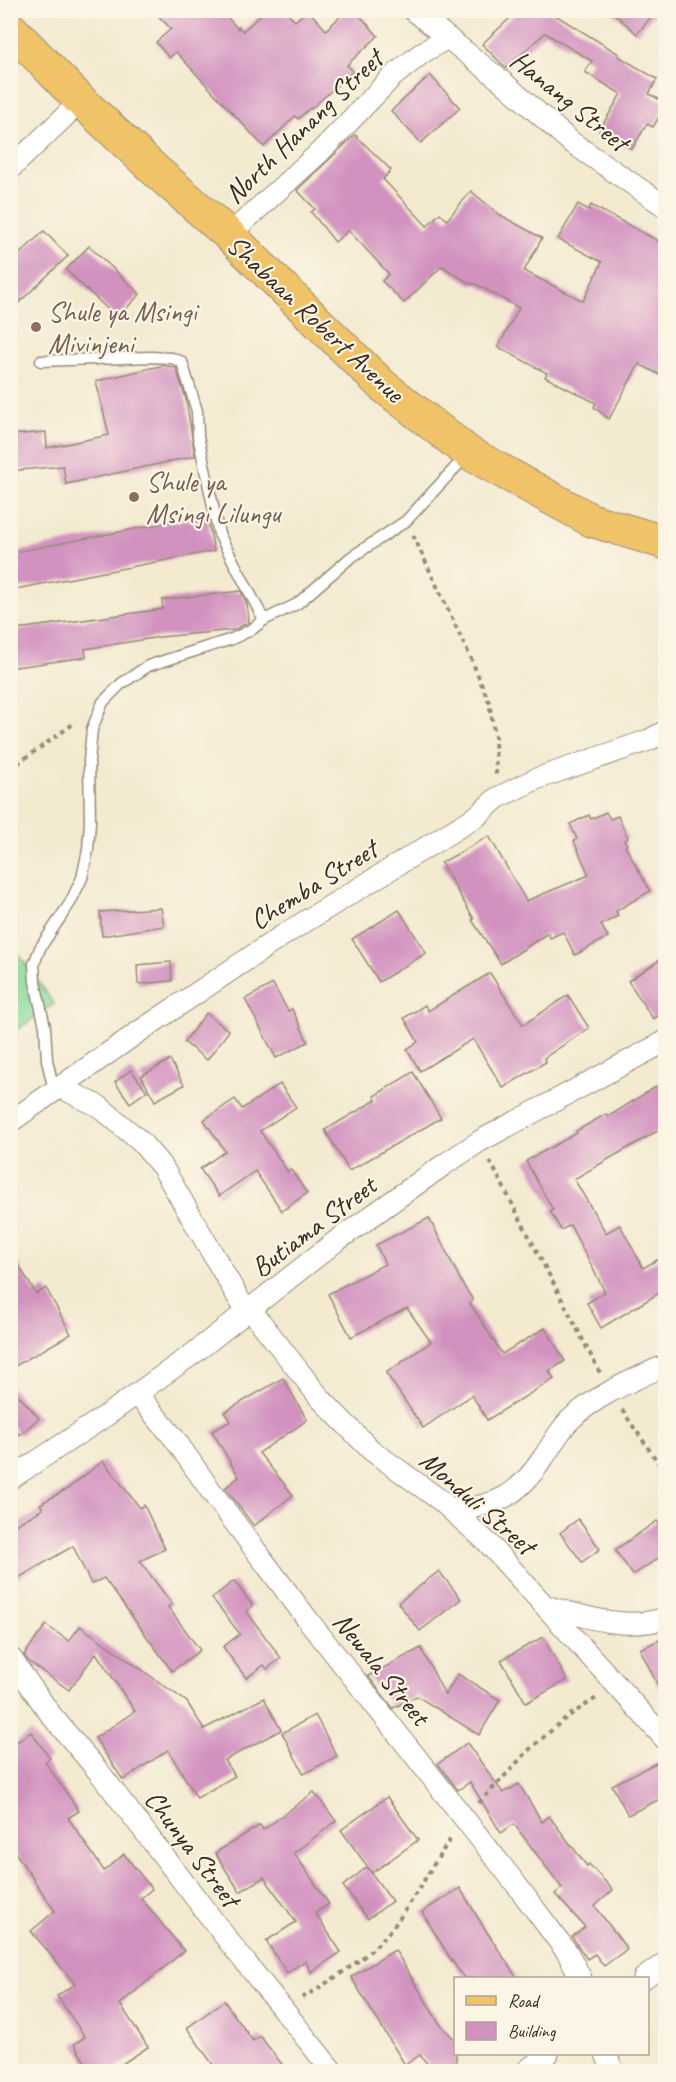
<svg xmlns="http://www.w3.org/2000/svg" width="676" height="2082" font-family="Caveat,sans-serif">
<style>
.green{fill:#87da9b;stroke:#61825c;stroke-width:1.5}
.building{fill:#d292c0}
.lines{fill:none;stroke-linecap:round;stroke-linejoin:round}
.lane-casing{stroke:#978a77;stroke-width:13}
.street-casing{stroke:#978a77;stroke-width:23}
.primary-casing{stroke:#978a77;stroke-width:35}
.path{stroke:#978a77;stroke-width:4;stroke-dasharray:4.5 4.5;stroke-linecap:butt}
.lane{stroke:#fff;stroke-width:10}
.street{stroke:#fff;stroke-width:21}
.primary{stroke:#f1c369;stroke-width:33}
.education-dot{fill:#8d6e63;stroke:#fcf5e5;stroke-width:2}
.labels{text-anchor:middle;stroke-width:4.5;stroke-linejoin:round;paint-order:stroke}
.street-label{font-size:28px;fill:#3b2a1e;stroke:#fcf5e5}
.education-label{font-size:28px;fill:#785e54;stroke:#fcf5e5;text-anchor:start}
</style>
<rect width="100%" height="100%" fill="#fcf5e5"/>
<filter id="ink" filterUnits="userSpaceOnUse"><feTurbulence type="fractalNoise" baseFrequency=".0167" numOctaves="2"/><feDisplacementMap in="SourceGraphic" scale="12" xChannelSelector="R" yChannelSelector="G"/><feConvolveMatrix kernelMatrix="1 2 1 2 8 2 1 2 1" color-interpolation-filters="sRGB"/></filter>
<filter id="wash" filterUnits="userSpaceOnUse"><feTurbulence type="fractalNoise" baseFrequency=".008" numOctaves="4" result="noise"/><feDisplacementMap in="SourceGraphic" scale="24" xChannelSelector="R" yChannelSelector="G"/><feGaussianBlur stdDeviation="1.35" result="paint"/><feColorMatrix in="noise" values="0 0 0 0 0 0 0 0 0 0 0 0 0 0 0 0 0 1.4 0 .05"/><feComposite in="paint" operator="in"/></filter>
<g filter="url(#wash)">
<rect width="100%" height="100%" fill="#f3ead0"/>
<polygon class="green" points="10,942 54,1004 11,1034 10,1034"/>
<g id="blocks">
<g class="building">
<polygon points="153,10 221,10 238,29 239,27 243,31 266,10 285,10 295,21 308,10 326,30 347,10 355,10 378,36 347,65 353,71 311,109 310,108 298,119 295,116 264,147 176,52 169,58 156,42 171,29"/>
<polygon points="519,10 547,10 619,54 618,56 657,79 649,94 666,103 666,106 653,127 647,124 632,149 599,131 621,94 585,72 592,61 545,33 506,68 482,44"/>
<polygon points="610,10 657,10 637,34"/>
<polygon points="430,75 460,108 421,143 391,111"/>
<polygon points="355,135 391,170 383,179 427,226 440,213 447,220 471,191 500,215 542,238 524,271 583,301 602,262 558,239 578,204 589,210 591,205 666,245 666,378 639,364 609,419 594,407 596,403 545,377 547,373 498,347 519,308 474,283 472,285 442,266 404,303 382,281 389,274 350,232 348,231 335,242 311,212 315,209 297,190"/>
<polygon points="44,231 68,256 10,311 10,263"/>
<polygon points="89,246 140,294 117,318 66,270"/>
<polygon points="164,365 176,368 186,399 195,456 66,484 63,466 10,471 10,435 46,432 47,448 109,435 96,381"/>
<polygon points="207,515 214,551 10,590 10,553"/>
<polygon points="241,591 247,604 249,622 234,630 160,637 85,649 86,657 10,668 10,630 163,609 162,600"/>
<polygon points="606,812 610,819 618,816 628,838 624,840 627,845 625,846 650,891 616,911 618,916 601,925 608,937 575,955 563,932 550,938 548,933 501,964 472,920 474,919 441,863 489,836 526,901 589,875 574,841 577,839 570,824 589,815 591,819"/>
<polygon points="161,908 164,926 102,936 100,912"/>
<polygon points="399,910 426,953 379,982 352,939"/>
<polygon points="666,956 666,1011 653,1019 628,981"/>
<polygon points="171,962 172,981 138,984 137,965"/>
<polygon points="490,973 523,1025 568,995 589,1028 544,1058 546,1062 503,1088 473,1039 420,1071 407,1049 418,1042 404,1018 425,1005 428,1011"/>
<polygon points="273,984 288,1011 292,1009 308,1042 276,1058 245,999"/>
<polygon points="206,1013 229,1031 207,1060 184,1042"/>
<polygon points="170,1060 184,1085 155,1101 141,1076"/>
<polygon points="131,1070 147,1091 130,1103 115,1082"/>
<polygon points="413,1072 441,1118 349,1171 325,1130 376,1100 374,1096"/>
<polygon points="666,1080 666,1126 574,1179 606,1233 620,1225 643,1268 666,1255 666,1289 601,1328 587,1303 605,1292 570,1225 561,1230 550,1211 553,1210 526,1161 577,1133 576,1131 606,1114 608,1117"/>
<polygon points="280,1084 296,1107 260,1131 288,1172 291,1170 307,1193 282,1211 255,1171 219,1196 200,1169 225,1151 204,1120 235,1099 242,1109"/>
<polygon points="429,1218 463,1285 473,1300 470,1303 502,1354 545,1328 565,1361 549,1371 554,1379 487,1420 472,1395 423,1428 386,1373 431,1342 407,1308 351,1337 328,1294 385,1264 376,1245"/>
<polygon points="10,1251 36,1294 46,1288 71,1334 10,1369"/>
<polygon points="283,1378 307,1420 259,1453 293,1495 254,1526 225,1488 239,1477 212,1431 231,1421 225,1412"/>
<polygon points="10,1386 39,1418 20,1435 10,1424"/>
<polygon points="103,1461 140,1508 144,1505 165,1549 140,1561 172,1604 168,1607 200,1650 172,1671 104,1578 91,1584 73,1546 10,1583 10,1528 43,1509 40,1504 67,1489"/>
<polygon points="578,1519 600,1549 582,1562 560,1533"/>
<polygon points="657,1521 666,1534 666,1553 633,1575 615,1550"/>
<polygon points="439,1571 461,1599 420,1631 398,1603"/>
<polygon points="234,1581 253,1606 246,1611 281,1658 267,1669 264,1665 246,1678 223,1647 240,1634 212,1598"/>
<polygon points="46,1625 69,1641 80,1626 187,1702 204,1729 264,1698 281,1730 225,1760 235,1776 197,1798 168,1750 123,1780 95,1738 135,1711 96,1653 69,1690 28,1661 24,1655"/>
<polygon points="543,1637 567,1680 526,1703 501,1660"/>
<polygon points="666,1637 666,1702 640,1649"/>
<polygon points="421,1648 445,1695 458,1674 500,1700 479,1735 417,1696 393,1708 368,1676"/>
<polygon points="315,1715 337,1756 304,1774 282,1733"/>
<polygon points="31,1732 50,1758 45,1762 79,1811 68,1818 104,1871 124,1854 152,1889 141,1898 184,1951 120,2004 148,2047 110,2072 91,2072 74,2044 85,2037 57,1996 75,1984 31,1931 55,1911 10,1845 10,1747"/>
<polygon points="467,1743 503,1793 519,1784 542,1822 549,1816 587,1866 589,1864 613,1890 595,1906 627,1949 604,1966 595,1954 587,1959 572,1937 585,1927 555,1894 562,1888 514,1824 501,1833 470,1782 458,1790 438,1764"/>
<polygon points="660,1761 666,1772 666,1796 628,1815 612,1785"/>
<polygon points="314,1792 336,1821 294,1853 329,1904 315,1913 341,1952 311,1972 305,1961 287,1973 266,1941 296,1922 264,1877 240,1892 215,1853 260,1825 263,1830"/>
<polygon points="387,1797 418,1840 372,1873 341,1830"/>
<polygon points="367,1867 392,1901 368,1919 343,1886"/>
<polygon points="460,1888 483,1926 517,1978 464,1978 450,1958 422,1912"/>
<polygon points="395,1950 439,2023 456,2041 456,2072 434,2072 420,2055 405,2065 351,1977"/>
<polygon points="224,2001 253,2041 260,2036 288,2072 218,2072 187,2028"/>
</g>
</g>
</g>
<g filter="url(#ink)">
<use href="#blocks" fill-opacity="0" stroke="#978a77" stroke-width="1.5"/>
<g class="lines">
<defs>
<g id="lane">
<polyline points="41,361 150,357 172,358 182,362 197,411 198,436 219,534 264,620"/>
<polyline points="54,1091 47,1060 45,1027 35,982 34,964 40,948 70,903 82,878 88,850 90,822 89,761 92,729 103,702 121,684 148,666 232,639 251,630 264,620 297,604 350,558 406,521 467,455"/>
</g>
<g id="street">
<polyline points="413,10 504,83 571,142 666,207"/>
<polyline points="10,169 81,101"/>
<polyline points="229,235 320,152 392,77 422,53 447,38"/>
<polyline points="60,1087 100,1107 141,1142 163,1168 247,1313"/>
<polyline points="10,1122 137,1033 288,932 477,816 497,798 536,779 649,740 666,731"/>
<polyline points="251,1310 320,1398 371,1450 440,1500 488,1543 666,1740"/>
<polyline points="137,1394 174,1438 211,1491 308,1620 512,1879 567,1952 581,1978"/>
<polyline points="10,1479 107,1415 194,1353 335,1242 442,1166 480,1141 666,1041"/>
<path d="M452 1511C498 1505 517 1497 543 1458 552 1445 559 1431 570 1420 596 1395 633 1380 666 1365"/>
<path d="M546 1606C585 1617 626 1631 666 1618"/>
<polyline points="10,1657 51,1715 99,1772 234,1948 333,2072"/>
<polyline points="644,1978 666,1962"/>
<polyline points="606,2054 613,2072"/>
<polyline points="525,2072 548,2054"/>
</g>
<polyline id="primary" points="10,28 81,101 157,172 229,235 383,386 469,453 591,520 666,543"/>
</defs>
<use href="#lane" class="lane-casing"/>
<use href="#street" class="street-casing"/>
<use href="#primary" class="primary-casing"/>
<g class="path">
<polyline points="413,535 472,661 489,702 495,736 496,775"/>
<polyline points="10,769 76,722"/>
<polyline points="10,951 18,960"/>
<polyline points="490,1161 600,1373"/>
<polyline points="622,1410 666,1474"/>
<polyline points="479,1803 530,1749 567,1717 598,1697"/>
<path d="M302 1998C336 1977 369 1958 393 1927 415 1899 431 1866 452 1837"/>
</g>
<use href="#lane" class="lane"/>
<use href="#street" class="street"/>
<use href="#primary" class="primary"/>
</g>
</g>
<g class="education-dot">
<circle cx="36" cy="327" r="6"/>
<circle cx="134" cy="497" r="6"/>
</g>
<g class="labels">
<g class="street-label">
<text transform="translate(570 100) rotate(39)" y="10">Hanang Street</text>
<text transform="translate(303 126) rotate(-44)" y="10">North Hanang Street</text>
<text transform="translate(316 318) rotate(43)" y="10">Shabaan Robert Avenue</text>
<text transform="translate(313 884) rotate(-32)" y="10">Chemba Street</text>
<text transform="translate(313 1226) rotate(-37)" y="10">Butiama Street</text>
<text transform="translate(478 1502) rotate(41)" y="10">Monduli Street</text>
<text transform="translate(382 1668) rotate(51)" y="10">Newala Street</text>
<text transform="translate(193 1848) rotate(53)" y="10">Chunya Street</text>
</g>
<g class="education-label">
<text x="48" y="321">Shule ya Msingi<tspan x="48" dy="32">Mivinjeni</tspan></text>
<text x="146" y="491">Shule ya<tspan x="146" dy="32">Msingi Lilungu</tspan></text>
</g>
</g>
<rect width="676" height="2082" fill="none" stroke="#fcf5e5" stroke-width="36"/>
<rect x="454" y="1977" width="195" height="78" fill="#fcf5e5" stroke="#afa495" stroke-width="1.5"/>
<rect x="466" y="1996" width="30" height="9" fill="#f1c369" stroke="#afa495" stroke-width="1.5"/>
<text x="508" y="2007" font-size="18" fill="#3b2a1e">Road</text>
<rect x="466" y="2022" width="30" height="18" fill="#d292c0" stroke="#afa495" stroke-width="1.5"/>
<text x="508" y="2037" font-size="18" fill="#3b2a1e">Building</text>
</svg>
